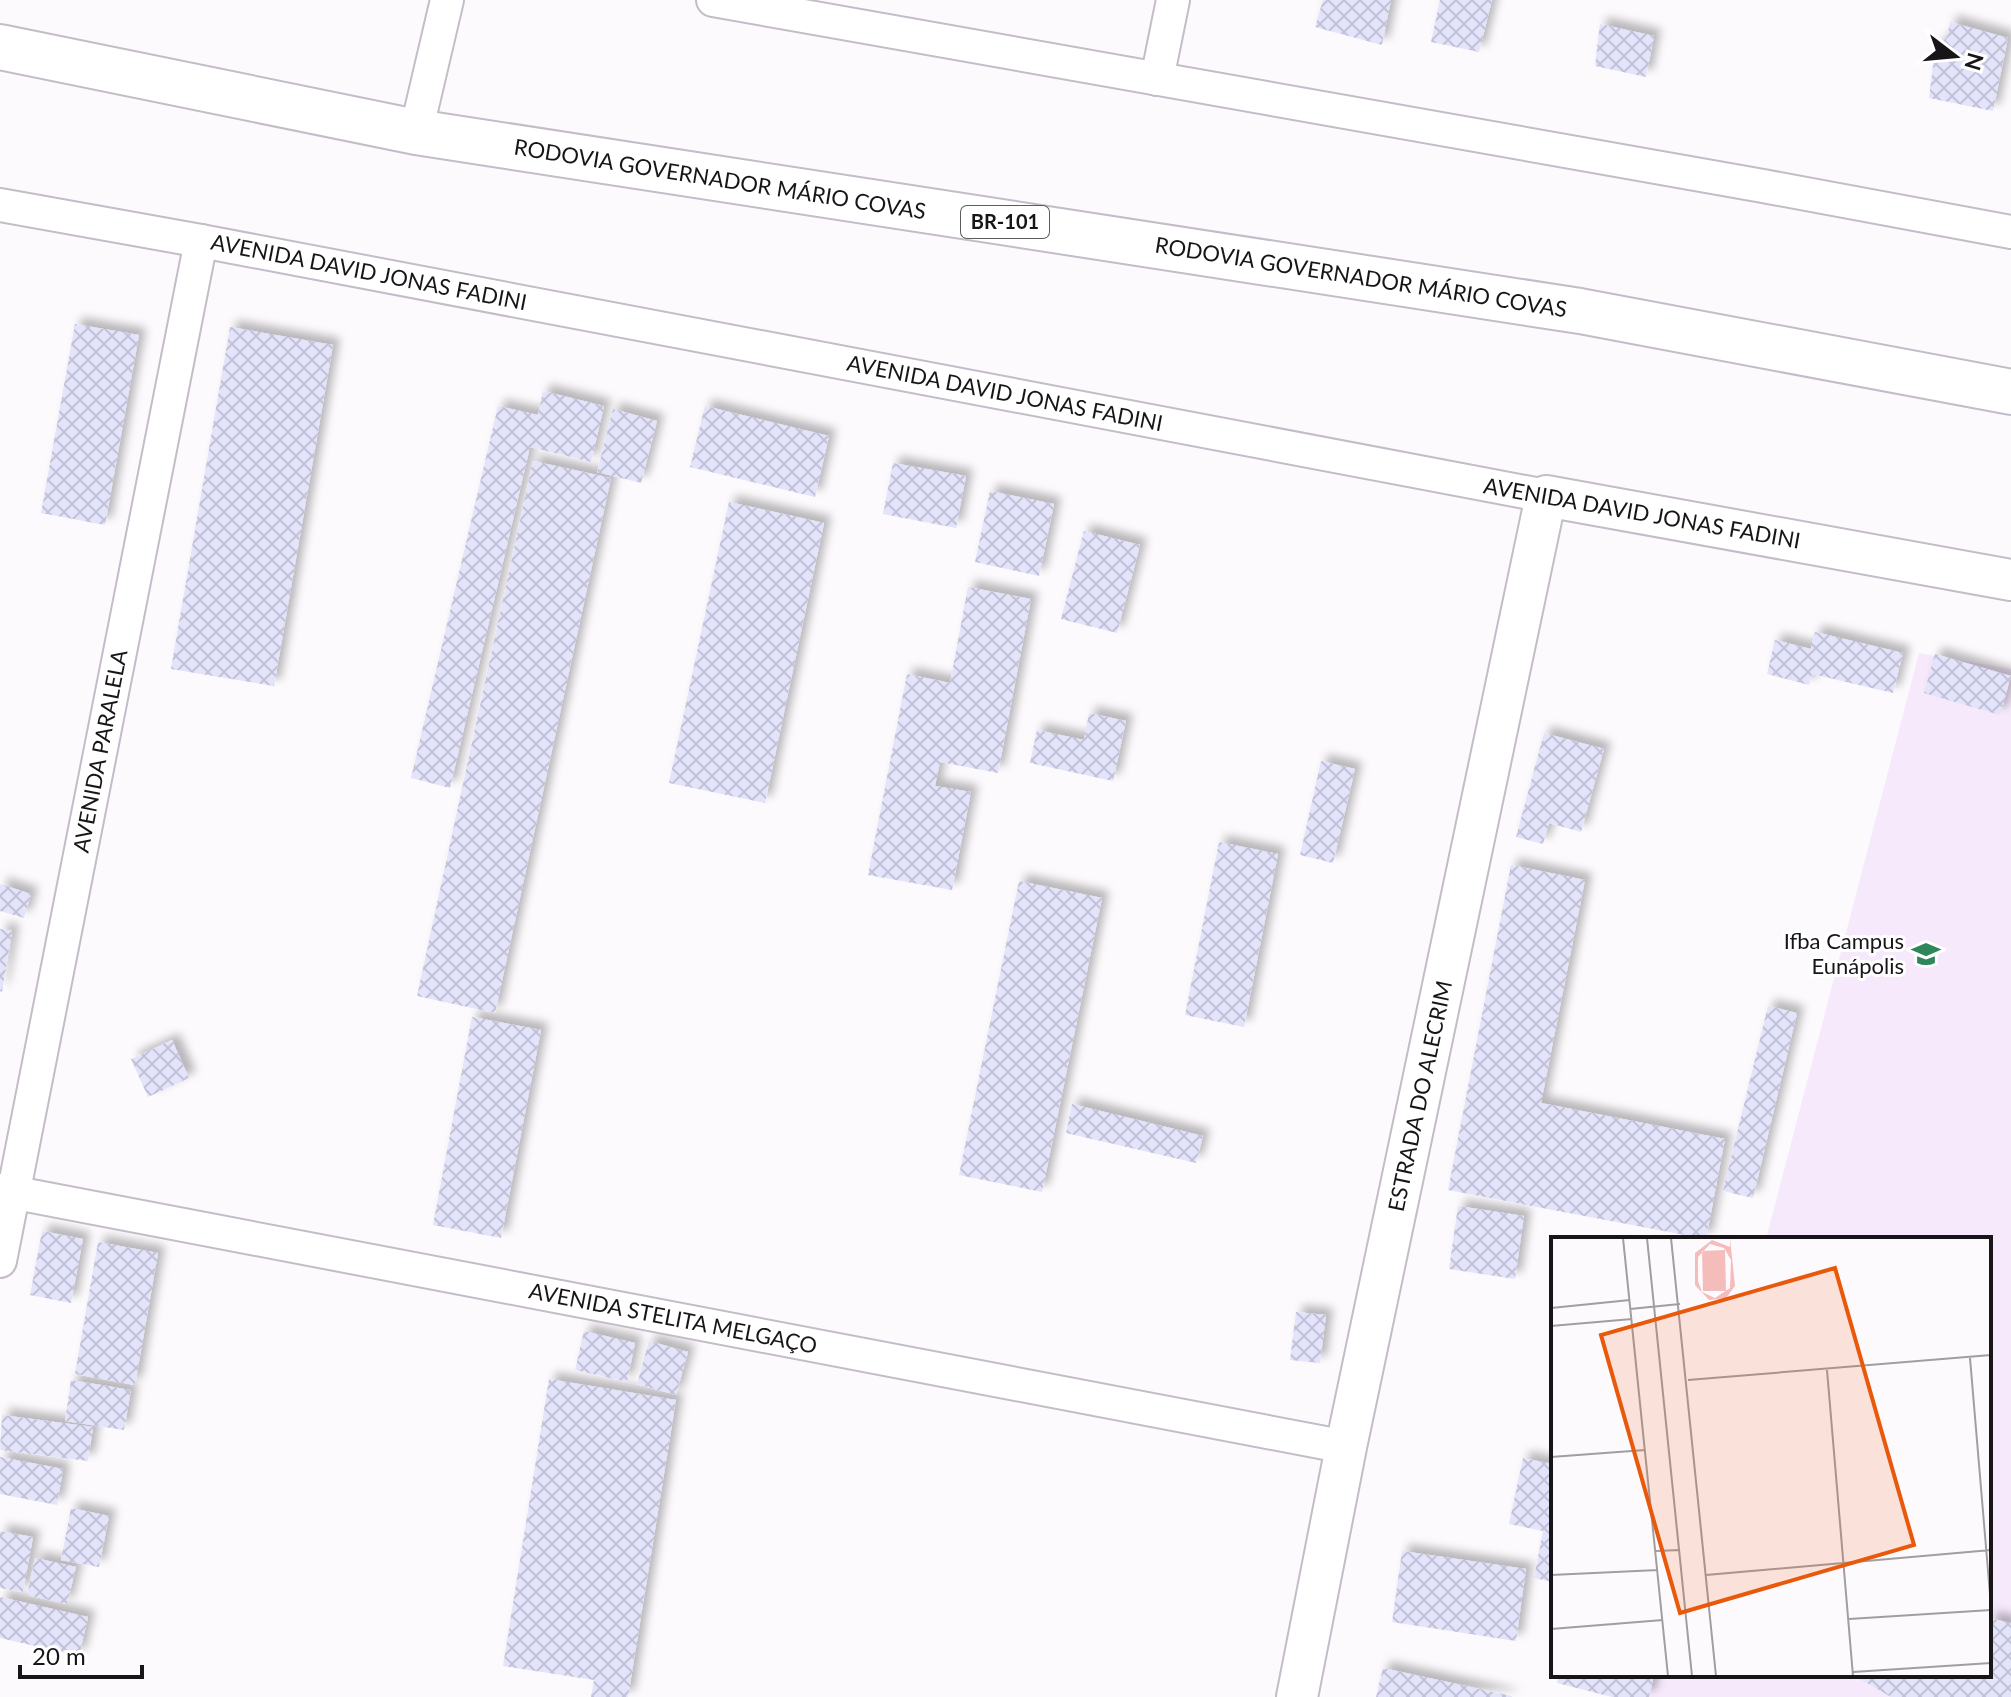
<svg xmlns="http://www.w3.org/2000/svg" width="2011" height="1697" font-family="Lato,sans-serif">
<style>
.built{fill:#f6e9fc}
.building{fill:url(#building-cross-hatch);filter:url(#shadow)}
.lines{fill:none;stroke-linecap:round;stroke-linejoin:round}
.minor-casing{stroke:#c4bcc8;stroke-width:36}
.tertiary-casing{stroke:#c4bcc8;stroke-width:44}
.trunk-casing{stroke:#c4bcc8;stroke-width:48}
.minor{stroke:#fff;stroke-width:32}
.tertiary{stroke:#fff;stroke-width:40}
.trunk{stroke:#fff;stroke-width:44}
.labels{text-anchor:middle;stroke-width:6;stroke-linejoin:round;paint-order:stroke}
.shield{fill:#fff;stroke:#5d5b5e;stroke-width:2}
.shield-label{font-size:20px;font-weight:bold;fill:#181519}
.street-label{font-size:22px;fill:#181519;stroke:#fff}
.poi-label{font-size:22px;fill:#181519;stroke:#fff;text-anchor:end}
.inset-road{fill:none;stroke:#a19ea2;stroke-width:2}
.view{fill:#e8590c;fill-opacity:0.15;stroke:#e8590c;stroke-width:4}
.inset-edge{fill:none;stroke:#181519;stroke-width:4}
</style>
<defs>
<pattern id="building-cross-hatch" width="8" height="8" patternUnits="userSpaceOnUse" patternTransform="scale(2)"><rect width="8" height="8" fill="#e3e3fc"/><path d="M0 0l8 8M0 8l8-8" fill="none" stroke="#c2c2d7"/></pattern>
<filter id="shadow"><feDropShadow dx="7" dy="-7" stdDeviation="4" flood-color="#0004"/></filter>
</defs>
<rect width="100%" height="100%" fill="#fdfafe"/>
<polygon class="built" points="1919,653 2011,669 2011,1697 1647,1697 1653,1675 1989,1675 1989,1239 1766,1239"/>
<g class="building">
<polygon points="1323,0 1391,0 1382,45 1315,27"/>
<polygon points="1440,0 1492,0 1479,52 1431,42"/>
<polygon points="1950,22 2008,38 1993,111 1929,98 1935,49 1947,37"/>
<polygon points="1600,24 1654,36 1646,77 1595,66"/>
<polygon points="75,324 139,335 105,525 41,513"/>
<polygon points="230,327 333,345 274,686 171,669"/>
<polygon points="543,391 604,406 591,462 530,447 450,788 411,778 498,406 538,415"/>
<polygon points="705,406 829,436 815,497 690,467"/>
<polygon points="613,409 657,421 641,483 597,472"/>
<polygon points="533,461 611,478 495,1013 417,996"/>
<polygon points="893,463 966,476 956,528 883,514"/>
<polygon points="990,491 1054,504 1039,576 975,562"/>
<polygon points="729,502 824,523 765,803 669,783"/>
<polygon points="1084,531 1140,545 1117,633 1061,619"/>
<polygon points="968,587 1031,599 998,773 940,762 935,786 971,792 952,890 868,875 907,674 950,683"/>
<polygon points="1815,632 1903,653 1893,693 1812,674 1809,685 1767,674 1775,640 1811,649"/>
<polygon points="1935,654 2011,676 2000,715 1924,693"/>
<polygon points="1089,713 1126,721 1113,781 1030,763 1037,730 1084,740"/>
<polygon points="1544,733 1604,749 1581,832 1549,823 1543,844 1516,837"/>
<polygon points="1321,761 1355,769 1333,863 1300,855"/>
<polygon points="1219,842 1278,854 1244,1027 1185,1015"/>
<polygon points="1511,865 1585,880 1541,1103 1725,1139 1706,1239 1448,1190"/>
<polygon points="1019,881 1102,898 1042,1192 959,1175"/>
<polygon points="0,884 31,894 24,918 0,911"/>
<polygon points="0,929 12,931 2,992 0,991"/>
<polygon points="1768,1006 1797,1013 1753,1198 1723,1191"/>
<polygon points="472,1017 541,1030 501,1238 433,1225"/>
<polygon points="172,1040 189,1078 148,1097 131,1059"/>
<polygon points="1072,1104 1203,1136 1196,1163 1066,1133"/>
<polygon points="1458,1206 1524,1216 1515,1279 1449,1269"/>
<polygon points="42,1231 83,1239 71,1303 30,1295"/>
<polygon points="98,1242 158,1253 135,1385 75,1374"/>
<polygon points="1296,1312 1326,1315 1320,1363 1290,1360"/>
<polygon points="584,1331 635,1343 627,1382 575,1370"/>
<polygon points="649,1341 688,1352 676,1395 637,1384"/>
<polygon points="549,1379 676,1400 628,1697 591,1697 594,1680 503,1666"/>
<polygon points="71,1380 131,1390 124,1430 65,1421"/>
<polygon points="2,1415 93,1427 88,1461 0,1450"/>
<polygon points="0,1457 63,1469 57,1505 0,1494"/>
<polygon points="1523,1458 1553,1464 1553,1582 1534,1578 1543,1531 1509,1524"/>
<polygon points="71,1508 109,1516 99,1567 61,1560"/>
<polygon points="0,1531 33,1537 23,1592 0,1588"/>
<polygon points="1402,1551 1526,1569 1516,1641 1392,1622"/>
<polygon points="35,1558 76,1567 67,1604 27,1595"/>
<polygon points="0,1597 88,1617 79,1656 0,1638"/>
<polygon points="1989,1618 2011,1623 2011,1697 1891,1697 1853,1675 1989,1675"/>
<polygon points="1383,1668 1512,1696 1512,1697 1376,1697"/>
<polygon points="1559,1675 1654,1675 1649,1697 1612,1697 1557,1683"/>
</g>
<g class="lines">
<defs>
<g id="minor">
<polyline points="713,0 1763,186 2011,232"/>
<polyline points="1157,79 1173,0"/>
<polyline points="416,132 447,0"/>
<polyline points="0,205 201,241 1546,496"/>
<polyline points="0,1190 1346,1447"/>
<polyline points="0,1261 201,241"/>
</g>
<polyline id="tertiary" points="1297,1697 1346,1447 1546,496 2011,580"/>
<polyline id="trunk" points="0,47 416,132 1580,311 2011,392"/>
</defs>
<use href="#minor" class="minor-casing"/>
<use href="#tertiary" class="tertiary-casing"/>
<use href="#trunk" class="trunk-casing"/>
<use href="#minor" class="minor"/>
<use href="#tertiary" class="tertiary"/>
<use href="#trunk" class="trunk"/>
</g>
<defs>
<symbol id="university-bare" viewBox="-9 -9 18 18"><path d="M0-5L7-2L0 1L-7-2ZM-4 1L0 2.5L4 1V4Q0 6-4 4Z" fill="#2e865b" stroke="#fff" stroke-width="2.5" paint-order="stroke"/></symbol>
</defs>
<g fill-rule="evenodd">
<use href="#university-bare" x="1906" y="934" width="40" height="40"/>
</g>
<g class="labels">
<rect class="shield" x="961" y="206" width="88" height="32" rx="6"/>
<g class="shield-label">
<text x="1005" y="229">BR-101</text>
</g>
<g class="street-label">
<text transform="translate(720 179) rotate(9)" y="8">RODOVIA GOVERNADOR MÁRIO COVAS</text>
<text transform="translate(369 272) rotate(11)" y="8">AVENIDA DAVID JONAS FADINI</text>
<text transform="translate(1361 277) rotate(9)" y="8">RODOVIA GOVERNADOR MÁRIO COVAS</text>
<text transform="translate(1005 393) rotate(11)" y="8">AVENIDA DAVID JONAS FADINI</text>
<text transform="translate(1642 513) rotate(10)" y="8">AVENIDA DAVID JONAS FADINI</text>
<text transform="translate(100 751) rotate(-79)" y="8">AVENIDA PARALELA</text>
<text transform="translate(1420 1096) rotate(-78)" y="8">ESTRADA DO ALECRIM</text>
<text transform="translate(673 1318) rotate(11)" y="8">AVENIDA STELITA MELGAÇO</text>
</g>
<g class="poi-label">
<text x="1904" y="949">Ifba Campus<tspan x="1904" dy="25">Eunápolis</tspan></text>
</g>
</g>
<g transform="translate(1551 1237)">
<rect width="440" height="440" fill="#fdfafe"/>
<path d="M179 1 184 49 175 61 158 63 144 48V16L161 3 179 10ZM159 7 173 11 180 23 179 51 164 61 151 55 147 44V20ZM174 13 175 54H152L151 14Z" fill="#f4bcbb" fill-rule="evenodd"/>
<path class="inset-road" d="M72 1 117 439M96 1 141 439M120 1 165 439M0 71 79 63M79 72 129 67M0 89 81 82M419 121 440 369M276 133 302 439M137 143 440 118M0 220 94 213M105 314 129 313M0 338 107 333M155 338 440 313M298 382 440 373M0 392 112 383M302 435 440 426"/>
<path class="view" d="M284 31 363 308 129 376 50 98Z"/>
<rect width="440" height="440" class="inset-edge"/>
</g>
<g transform="translate(1955 56) rotate(106)" stroke="#ffffff" stroke-width="6" paint-order="stroke">
<path d="M0-6L14 30L0 20L-14 30Z" fill="#181519"/>
<text y="-12" font-size="22" font-weight="bold" text-anchor="middle" fill="#181519">N</text>
</g>
<path d="M20 1665v12h122v-12" fill="none" stroke="#181519" stroke-width="4"/>
<text x="32" y="1665" font-size="24" fill="#181519" stroke="#ffffff" stroke-width="6" paint-order="stroke">20 m</text>
</svg>
